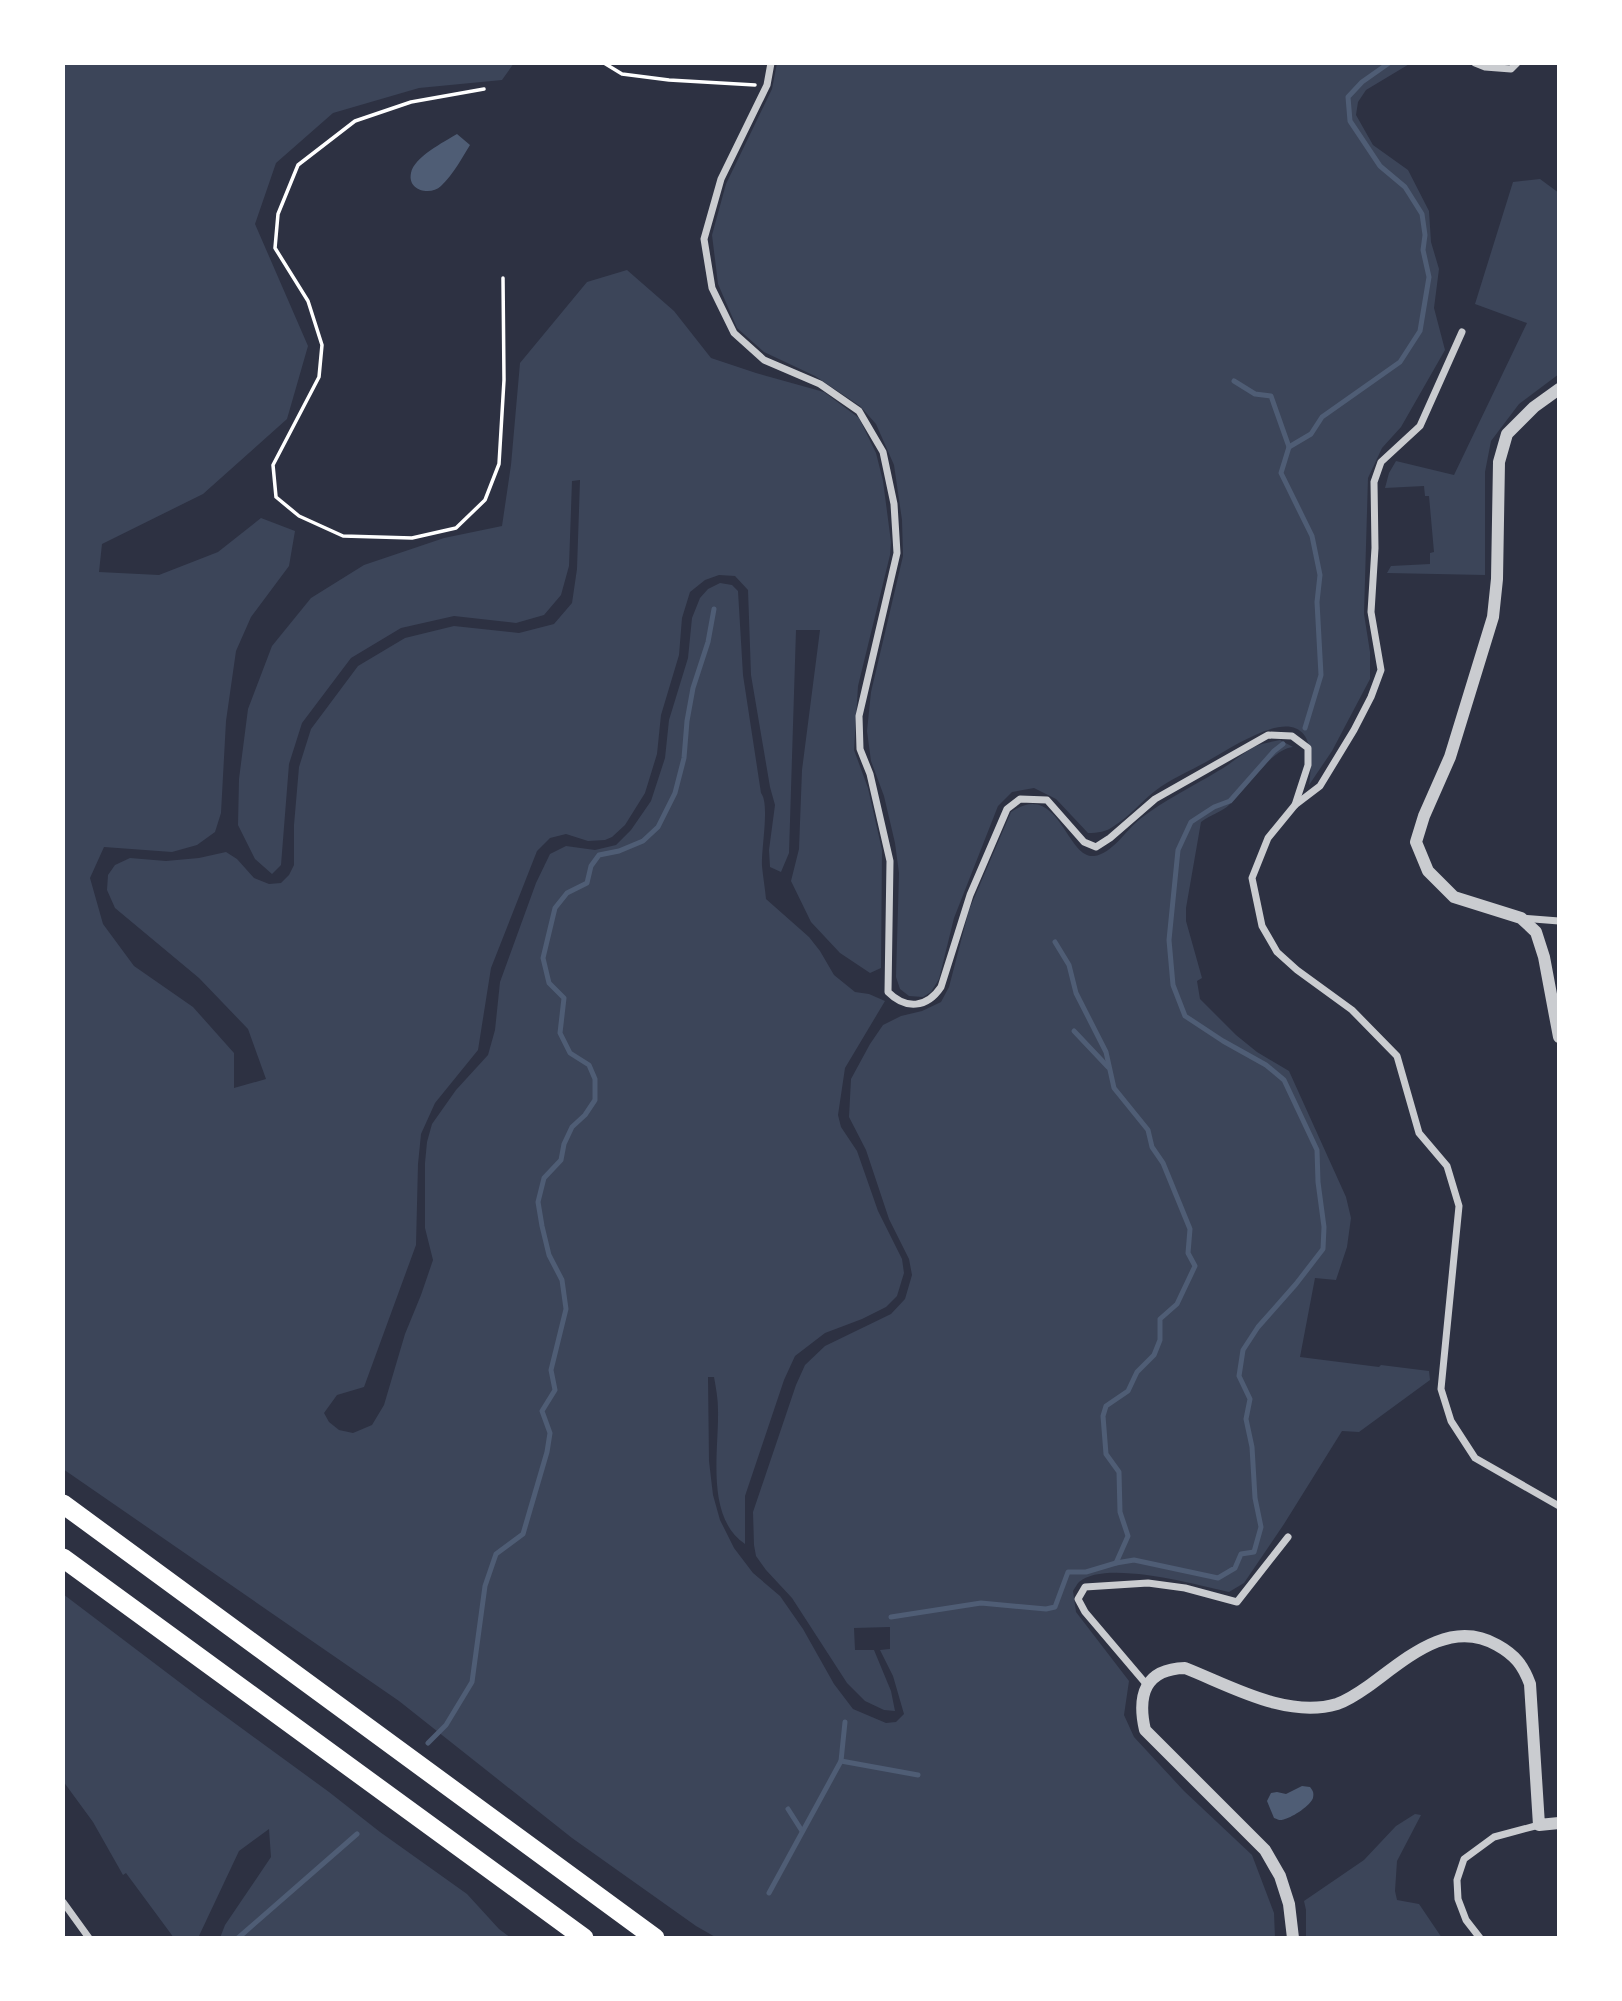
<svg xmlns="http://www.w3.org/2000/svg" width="1622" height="2001" font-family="'DejaVu Sans',sans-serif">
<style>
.green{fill:#3c4559}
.water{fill:#4f5d75}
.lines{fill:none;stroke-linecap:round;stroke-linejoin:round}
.stream{stroke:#4f5d75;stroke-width:5}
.path{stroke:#fff;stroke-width:3.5}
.minor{stroke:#caccd0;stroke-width:7}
.tertiary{stroke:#caccd0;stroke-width:12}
.motorway{stroke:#fff;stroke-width:19}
</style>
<rect width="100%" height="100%" fill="#2d3142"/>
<g class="green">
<path d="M63 63H514L502 80 419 88 333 113 276 163 255 224 308 346 287 419 203 494 102 544 99 572 159 575 218 552 261 518 295 531 289 566 251 617 236 651 226 721 221 813 215 832 197 845 172 852 104 847 90 878 103 924 134 966 193 1007 234 1053V1088L266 1079 248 1029 199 978 115 908 107 890 108 875 115 865 130 858 166 861 199 858 226 852 237 859 254 878 269 884 281 883 289 875 294 865V825L299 767 311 729 358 666 405 638 454 626 519 633 554 624 572 603 577 569 580 480 572 481 569 566 561 595 544 615 516 623 454 616 401 628 351 658 302 723 289 764 281 865 272 874 255 859 238 825 239 779 248 709 272 646 311 598 364 565 444 538 502 526 511 465 520 363 587 282 627 270 674 311 711 358 756 373 824 392 859 418 876 453 883 481 891 542 890 555 858 686 854 750 868 788 882 850 881 968 870 973 840 953 811 922 791 881 799 849 802 770 820 630H796L789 853 781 872 770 867 769 850 775 805 770 787 751 675 748 590 735 576 719 575 705 580 690 592 682 618 679 655 661 715 657 754 645 793 625 825 612 837 605 840 588 841 566 834 550 838 537 851 491 968 478 1050 435 1103 421 1134 418 1164 416 1245 364 1387 337 1395 324 1413 329 1422 339 1430 353 1433 372 1425 384 1405 405 1334 421 1295 433 1260 425 1228V1163L427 1142 432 1124 456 1090 488 1055 495 1030 500 982 536 883 550 854 566 846 595 850 616 845 631 830 651 801 665 758 669 720 688 658 692 618 700 598 708 589 720 583 732 585 738 591 743 675 761 793C770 804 761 849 762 866 763 877 765 888 766 899L809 937 820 951 834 975 855 992 869 994 885 1001 845 1068 838 1115 841 1127 857 1151 878 1211 902 1259 904 1273 897 1296 886 1307 862 1319 825 1333 795 1356 784 1380 745 1496V1544C705 1517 719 1451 718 1410 718 1399 716 1388 714 1377H708L709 1461 713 1495 720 1520 734 1548 753 1573 780 1596 803 1629 834 1684 853 1709 886 1723 896 1722 904 1714 893 1676 880 1650 890 1649V1627L854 1628 855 1650H874L891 1691 895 1711 884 1710 865 1701 847 1683 792 1598 766 1570 756 1556 754 1545 753 1512 796 1385 805 1365 825 1346 891 1314 905 1299 912 1275 909 1259 889 1219 866 1150 849 1117 851 1079 870 1044 883 1025 901 1016 922 1011 941 1002 949 987 969 910 1011 812C1059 779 1066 859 1094 856 1112 854 1126 830 1140 819 1164 800 1192 787 1218 771 1231 764 1241 754 1254 747 1262 743 1272 742 1280 740L1293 747C1271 749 1245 790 1229 805 1223 811 1210 815 1201 822L1186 908V921L1202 978 1197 981 1200 999 1236 1035 1257 1052 1289 1071 1346 1197 1351 1218 1347 1247 1336 1280 1315 1278 1300 1357 1379 1367 1381 1365 1429 1371 1430 1380 1359 1432 1342 1431 1284 1524 1244 1583 1229 1592C1198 1585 1105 1559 1079 1582 1077 1584 1075 1588 1073 1591L1076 1612 1129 1681 1124 1715 1134 1737 1184 1791 1252 1855 1274 1913 1275 1938H717L696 1926 572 1838 399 1701 63 1469Z"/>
<path d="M777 63H1411L1366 90 1358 102 1356 115 1373 145 1408 170 1429 211 1431 242 1439 269 1434 308 1445 350 1401 427 1382 448 1368 478 1364 614 1370 652V679L1332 751 1309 785C1323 688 1252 735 1206 762 1190 771 1170 779 1155 791 1141 802 1129 817 1114 826 1106 832 1098 833 1088 833L1056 799 1034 788 1012 792 998 806 954 918 939 979 931 992 923 997 909 996 900 989 896 977 899 873 895 843 884 796 871 761 867 731 871 692 903 556 902 520 894 465 876 424 860 406 815 376 764 352 737 328 718 284 712 235 726 184 772 89Z"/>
<polygon points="1540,179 1559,193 1559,374 1519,404 1491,441 1485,472 1485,575 1387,573 1391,566 1430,564 1430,553 1434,552 1429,496 1425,496 1424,486 1385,488 1389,473 1396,461 1454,475 1527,323 1475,304 1513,182"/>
<polygon points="63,1594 199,1697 329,1792 380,1832 467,1894 499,1929 511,1938 220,1938 225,1925 271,1857 269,1829 239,1851 198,1938 174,1938 126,1873 123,1875 93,1822 63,1781"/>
<polygon points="1415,1814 1421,1815 1397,1861 1395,1891 1397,1900 1419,1904 1442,1938 1306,1938 1306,1910 1304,1901 1364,1860 1396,1826"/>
</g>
<g class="water">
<path d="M457 134 470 145C462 158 453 175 441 186 431 196 407 191 411 173 414 157 444 142 457 134Z"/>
<path d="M1302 1786 1310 1787C1313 1791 1314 1792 1313 1798 1311 1805 1293 1817 1285 1819 1280 1821 1279 1820 1274 1818L1267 1801 1271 1793 1277 1792 1286 1794Z"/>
</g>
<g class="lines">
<g class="stream">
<polyline points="1234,381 1255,394 1271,396 1289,447"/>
<polyline points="1305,728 1321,675 1317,602 1320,575 1312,536 1281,473 1289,447 1311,434 1322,417 1400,362 1420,331 1429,277 1423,250 1425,235 1422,214 1405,187 1380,166 1350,121 1348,97 1362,82 1389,63"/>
<polyline points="1055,942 1069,965 1076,993 1106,1052 1114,1088 1148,1130 1152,1147 1163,1163 1190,1229 1188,1253 1195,1266 1177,1304 1160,1319 1160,1340 1154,1355 1137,1372 1128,1391 1106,1406 1103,1416 1106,1454 1119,1472 1120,1512 1128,1536 1116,1563"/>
<polyline points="1074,1031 1108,1067"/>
<polyline points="891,1617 981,1603 1046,1609 1055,1607 1068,1572 1086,1572 1116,1563 1134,1560 1218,1578 1235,1568 1241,1554 1254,1552 1261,1527 1255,1498 1252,1447 1246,1419 1250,1399 1239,1376 1243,1350 1258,1327 1296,1284 1323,1249 1324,1227 1318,1182 1317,1150 1284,1080 1266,1065 1223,1041 1185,1016 1173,985 1169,940 1178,850 1191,822 1214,807 1230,801 1274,751 1283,744"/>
<polyline points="428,1743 446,1725 472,1682 485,1586 496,1554 523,1534 547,1452 550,1433 542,1411 555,1390 551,1370 566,1309 562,1280 549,1255 542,1226 538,1202 544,1178 561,1160 564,1144 572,1127 585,1115 595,1100 595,1079 589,1065 570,1053 560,1033 564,998 549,983 543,958 555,908 567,893 587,883 591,866 599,855 619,851 643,841 658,827 675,793 684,758 687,721 693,688 708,642 714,609"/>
<polyline points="841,1761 918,1775"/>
<polyline points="788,1809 802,1831"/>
<polyline points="769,1893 841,1761 845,1722"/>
<polyline points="238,1938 357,1834"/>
</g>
<g class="path">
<polyline points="604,63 622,74 669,80 755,85"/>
<polyline points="484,89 411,102 355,121 298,165 278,214 275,248 308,301 322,345 319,377 273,465 276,497 299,516 343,536 412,538 456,528 485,500 499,464 504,380 503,278"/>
</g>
<g class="minor">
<path d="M771 63 767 85 721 179 704 239 712 288 734 333 764 360 820 384 859 411 883 452 894 504 897 553 859 716 860 749 870 774 890 861 888 992C906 1010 927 1008 941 987L970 895 1007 809 1020 799 1047 800 1084 842 1096 847 1110 838 1155 799 1268 735 1292 736 1308 748V765L1295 805"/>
<polyline points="1475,63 1485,67 1511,69 1517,63"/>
<polyline points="1462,332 1420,426 1381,462 1374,482 1375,548 1371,612 1381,670 1371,697 1354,730 1320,786 1295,805 1268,838 1252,878 1262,926 1277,952 1297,970 1352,1010 1397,1056 1419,1133 1447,1166 1459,1206 1441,1389 1451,1421 1475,1458 1559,1506"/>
<polyline points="1521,918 1559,921"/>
<polyline points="1147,1685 1085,1612 1078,1599 1085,1587 1148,1583 1185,1588 1237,1602 1288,1537"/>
<polyline points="63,1902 89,1938"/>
<polyline points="1480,1938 1466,1920 1458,1899 1457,1880 1464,1859 1494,1837 1539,1825"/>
</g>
<g class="tertiary">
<polyline points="1559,389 1534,407 1507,434 1499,462 1497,579 1493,617 1450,757 1424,816 1416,842 1428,871 1454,897 1521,918 1536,932 1544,957 1559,1037"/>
<path d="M1293 1938 1289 1904 1280 1876 1265 1850 1145 1730C1137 1695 1145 1669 1185 1668 1231 1686 1287 1719 1337 1704 1349 1700 1360 1692 1370 1685 1407 1658 1450 1618 1497 1645 1515 1655 1523 1665 1530 1684L1539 1825 1559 1823"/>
</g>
<g class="motorway">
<polyline points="63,1504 655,1938"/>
<polyline points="63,1558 584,1938"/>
</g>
</g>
<rect width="1622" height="2001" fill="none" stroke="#ffffff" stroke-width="130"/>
</svg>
